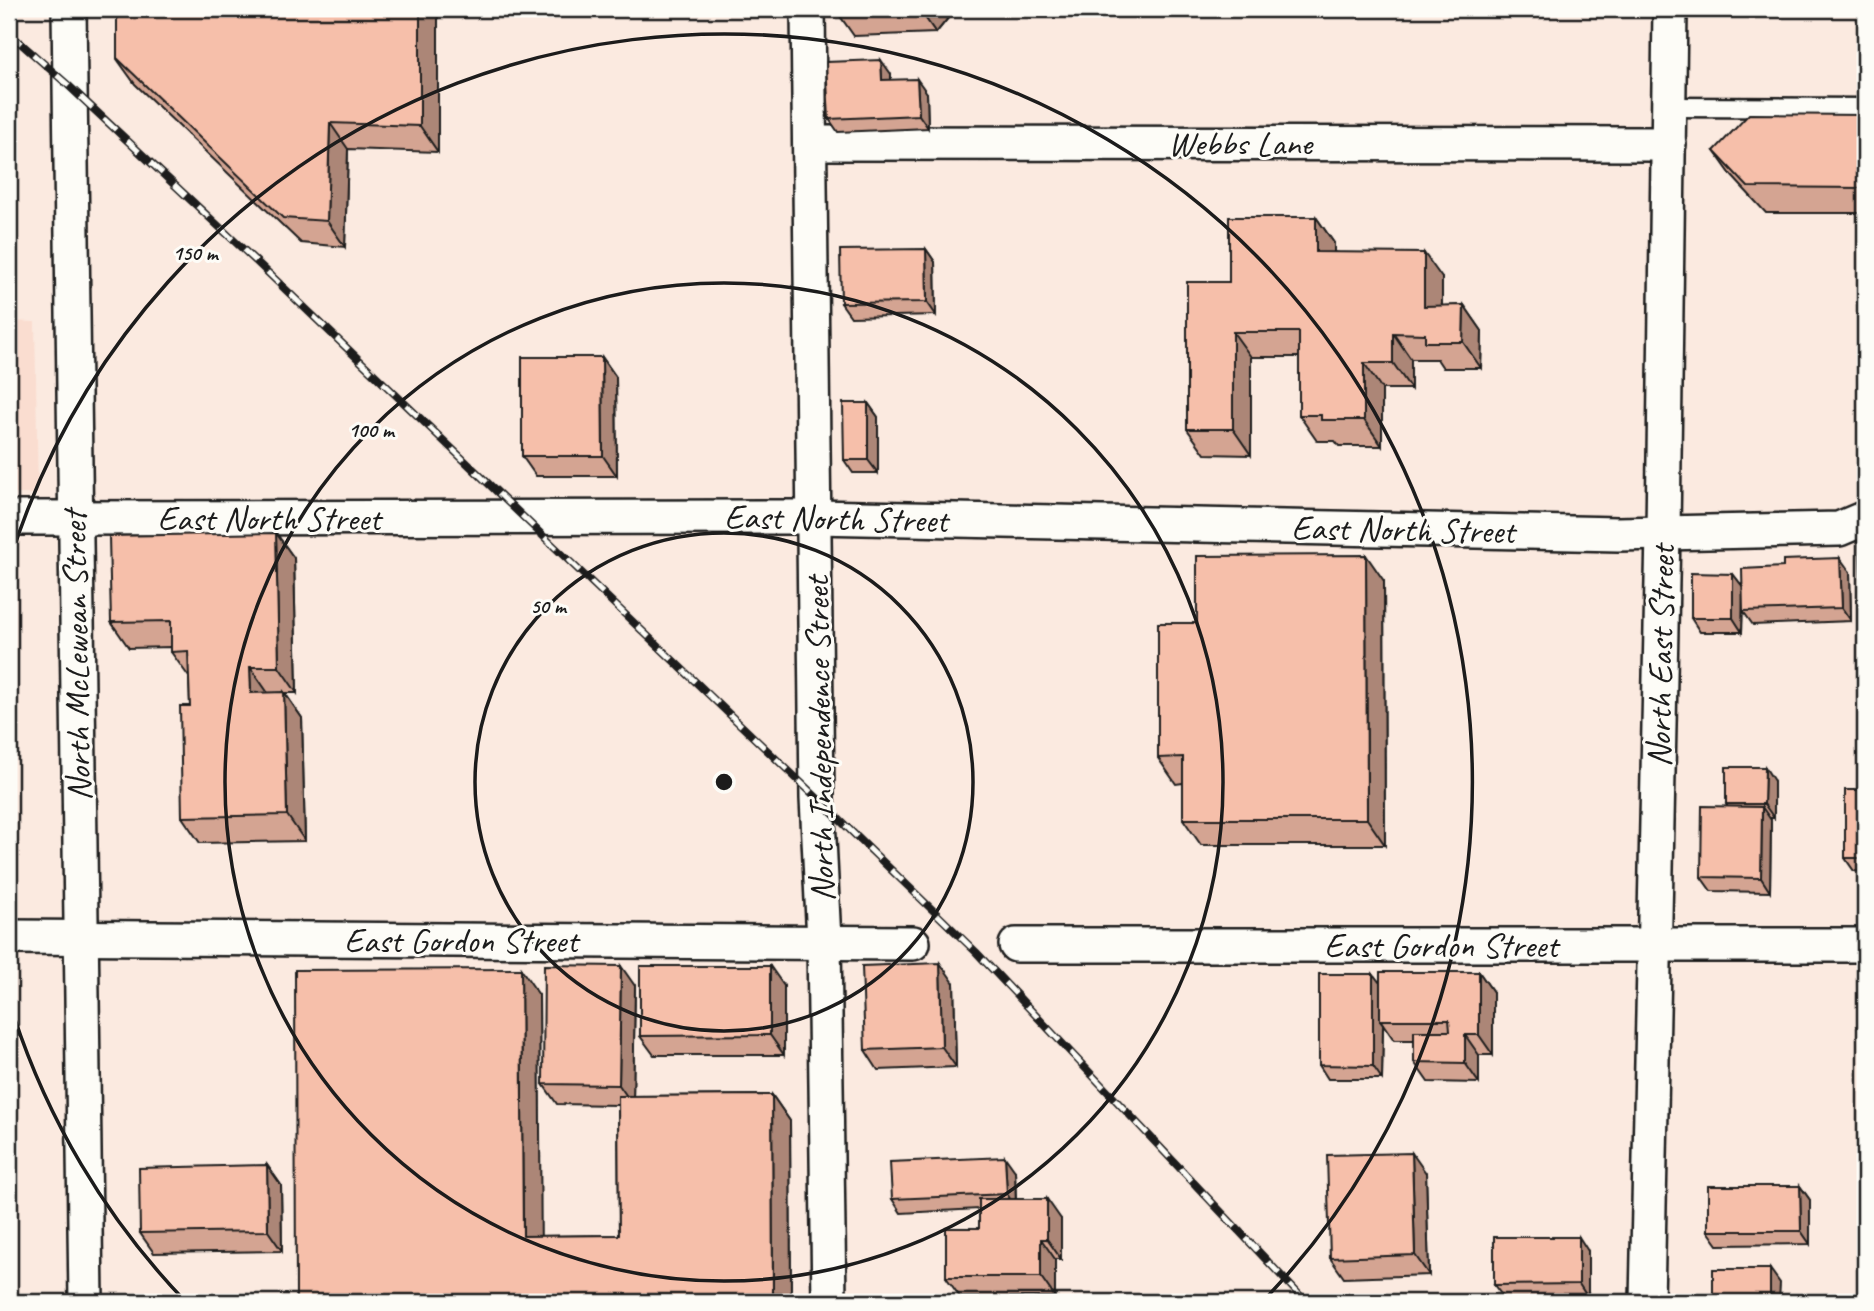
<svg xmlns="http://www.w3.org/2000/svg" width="1874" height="1311" font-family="Caveat,sans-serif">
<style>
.built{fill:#faddd0}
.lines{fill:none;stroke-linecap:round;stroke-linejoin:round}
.service-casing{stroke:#1c1c1c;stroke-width:23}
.minor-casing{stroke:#1c1c1c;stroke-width:38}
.service{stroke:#fdfcf7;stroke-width:18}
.minor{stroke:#fdfcf7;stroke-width:33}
.rail-casing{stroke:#1c1c1c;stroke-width:8}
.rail{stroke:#fdfcf7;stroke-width:5;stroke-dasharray:16;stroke-linecap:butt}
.wall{fill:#d4a492;stroke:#1c1c1c;stroke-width:2}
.shaded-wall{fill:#ac8677;stroke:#1c1c1c;stroke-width:2}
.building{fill:#f6bfaa;stroke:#1c1c1c;stroke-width:2}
.ring{fill:none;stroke:#1c1c1c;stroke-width:3.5}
.labels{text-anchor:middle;stroke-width:6;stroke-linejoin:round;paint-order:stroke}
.street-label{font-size:35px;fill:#1c1c1c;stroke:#fdfcf7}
.centre{fill:#1c1c1c;stroke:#fdfcf7;stroke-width:3.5}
.ring-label{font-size:21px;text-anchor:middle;font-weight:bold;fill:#1c1c1c;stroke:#fdfcf7;stroke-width:6;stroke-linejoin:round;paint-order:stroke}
</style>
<rect width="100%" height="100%" fill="#fbeae0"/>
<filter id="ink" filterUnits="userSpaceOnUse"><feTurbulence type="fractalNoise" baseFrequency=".0143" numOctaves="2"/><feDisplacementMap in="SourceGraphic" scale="14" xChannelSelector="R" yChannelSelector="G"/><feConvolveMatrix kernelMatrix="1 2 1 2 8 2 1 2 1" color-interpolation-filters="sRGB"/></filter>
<g filter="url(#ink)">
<polygon class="built" points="9,321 35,322 38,494 9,494"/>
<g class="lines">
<defs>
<polyline id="service" points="1669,107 1865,108"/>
<g id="minor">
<polyline points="69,9 86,1302"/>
<polyline points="808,9 817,798 824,941 829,1302"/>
<polyline points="811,143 1669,144"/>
<polyline points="9,518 815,517 1618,534 1839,529 1865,518"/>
<polyline points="9,937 913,943"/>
<polyline points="1016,945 1865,945"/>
<polyline points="1647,1302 1663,532 1670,9"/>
</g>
</defs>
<use href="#service" class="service-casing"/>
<use href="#minor" class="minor-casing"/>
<use href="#service" class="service"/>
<use href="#minor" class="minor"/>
<defs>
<polyline id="rail" points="9,33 68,85 260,265 817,798 976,952 1306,1302"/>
</defs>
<use href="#rail" class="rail-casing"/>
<use href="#rail" class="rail"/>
</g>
<g class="wall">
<polygon points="117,9 438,9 438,152 348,149 345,247 301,243 135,84 117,59"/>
<polygon points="839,9 943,9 949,17 936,33 854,36 840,16"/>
<polygon points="891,74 891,80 927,93 928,128 838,132 829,119"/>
<polygon points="1865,115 1865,213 1766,213 1732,176 1714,151"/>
<polygon points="1316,217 1334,243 1334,252 1442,278 1442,306 1464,305 1482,331 1481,368 1443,368 1437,359 1411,359 1411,389 1382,389 1382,446 1339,446 1335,441 1317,441 1299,415 1299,357 1251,357 1251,455 1205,454 1187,429 1229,282"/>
<polygon points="926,249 935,262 936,315 851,317 841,303"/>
<polygon points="9,347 14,354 15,423 9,423"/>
<polygon points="602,357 616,377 617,476 536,476 522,456"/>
<polygon points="868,403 878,417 878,473 853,473 844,460"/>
<polygon points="276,533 294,558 297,693 285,693 302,718 305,841 200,843 182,817 190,706 189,677 171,652 171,647 129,648 111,622"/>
<polygon points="1850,572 1851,621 1753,625 1743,611 1743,599 1742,632 1700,632 1691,618 1733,574 1743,587"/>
<polygon points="1384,581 1385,845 1201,845 1183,819 1183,783 1176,784 1158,758 1197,623"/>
<polygon points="1774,781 1774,818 1770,818 1771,820 1770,892 1711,891 1701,877 1727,806 1726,804"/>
<polygon points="1865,790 1865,872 1854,871 1845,858"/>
<polygon points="1479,972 1493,992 1493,1055 1479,1055 1479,1083 1428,1082 1414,1062 1414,1040 1394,1040 1383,1024 1382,1079 1328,1079 1319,1065 1373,974 1380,984"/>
<polygon points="954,983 956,1067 878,1070 865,1050"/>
<polygon points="635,986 633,1096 772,1095 790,1121 791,1302 296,1302 539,995 540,1236 619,1235 618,1105 557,1104 543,1084"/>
<polygon points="784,986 784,1055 654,1055 640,1036"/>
<polygon points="267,1165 281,1185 282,1251 154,1253 140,1233"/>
<polygon points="1015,1171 1016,1199 1061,1219 1061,1259 1055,1259 1055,1297 960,1297 946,1277 979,1228 979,1209 901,1213 892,1199"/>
<polygon points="1426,1173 1429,1275 1344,1278 1330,1258"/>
<polygon points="1800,1186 1810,1200 1810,1244 1718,1245 1708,1231"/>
<polygon points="1588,1251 1588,1298 1504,1298 1494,1285"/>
</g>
<g class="shaded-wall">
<polygon points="420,9 438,9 438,152 420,126"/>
<polygon points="926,9 943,9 949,17 936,33 922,13"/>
<polygon points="881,60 891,74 891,94 882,80"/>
<polygon points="917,79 927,93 928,128 919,115"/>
<polygon points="330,123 348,149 345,247 327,221"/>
<polygon points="1316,217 1334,243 1334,278 1316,252"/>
<polygon points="926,249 935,262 936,315 927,302"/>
<polygon points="1424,253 1442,278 1442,331 1424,306"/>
<polygon points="1464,305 1482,331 1481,368 1463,342"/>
<polygon points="1233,332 1251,357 1251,455 1233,429"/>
<polygon points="1393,333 1411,359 1411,389 1393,363"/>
<polygon points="9,347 14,354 15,423 9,414"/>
<polygon points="602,357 616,377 617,476 603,456"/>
<polygon points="1364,363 1382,389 1382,446 1364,420"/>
<polygon points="868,403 878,417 878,473 868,460"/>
<polygon points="276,533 294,558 297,693 279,667"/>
<polygon points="1366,555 1384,581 1385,845 1367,819"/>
<polygon points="1840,558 1850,572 1851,621 1842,608"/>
<polygon points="1733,574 1743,587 1742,632 1733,618"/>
<polygon points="250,667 268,693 251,693"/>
<polygon points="284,692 302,718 305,841 287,815"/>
<polygon points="1765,767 1774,781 1774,818 1764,804"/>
<polygon points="1762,807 1771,820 1770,892 1761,878"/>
<polygon points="940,963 954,983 956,1067 942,1047"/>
<polygon points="621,966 635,986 633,1105 619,1085"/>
<polygon points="770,966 784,986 784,1055 770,1035"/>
<polygon points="521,969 539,995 541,1262 523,1236"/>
<polygon points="1479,972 1493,992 1493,1055 1479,1035"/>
<polygon points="1373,974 1383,987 1380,1020 1383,1024 1382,1079 1373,1066"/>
<polygon points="1465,1035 1479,1055 1479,1083 1465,1063"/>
<polygon points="772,1095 790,1121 791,1302 773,1302"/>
<polygon points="1412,1153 1426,1173 1429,1275 1415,1255"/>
<polygon points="1005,1157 1015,1171 1016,1208 1007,1194"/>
<polygon points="267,1165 281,1185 282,1251 268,1231"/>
<polygon points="1800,1186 1810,1200 1810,1244 1801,1231"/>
<polygon points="1047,1199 1061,1219 1061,1259 1047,1239"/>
<polygon points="1579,1237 1588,1251 1588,1298 1579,1284"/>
<polygon points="1041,1239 1055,1259 1055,1297 1041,1277"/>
<polygon points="1770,1269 1780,1283 1779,1302 1770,1302"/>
</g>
<g class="building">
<polygon points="117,9 420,9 420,126 330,123 327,221 283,218 117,58"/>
<polygon points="839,9 926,9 922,13 840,16"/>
<polygon points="881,60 882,80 917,79 919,115 829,119 826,62"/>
<polygon points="1749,114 1865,115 1865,188 1748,187 1714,151"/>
<polygon points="1229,217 1316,217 1316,252 1424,253 1424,306 1464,305 1463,342 1425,342 1425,334 1393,333 1393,363 1364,363 1364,420 1321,420 1321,415 1299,415 1299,332 1233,332 1233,429 1187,429 1187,282 1229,282"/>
<polygon points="926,249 927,302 841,303 840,250"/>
<polygon points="522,357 602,357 603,456 522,456"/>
<polygon points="843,403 868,403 868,460 844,460"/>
<polygon points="1859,530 1865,530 1865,622 1862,622"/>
<polygon points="276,533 279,667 250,667 251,693 284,692 287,815 182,817 180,706 190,706 188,651 171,652 171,621 111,622 109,536"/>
<polygon points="1366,555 1367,819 1183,819 1183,757 1158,758 1158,623 1197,623 1197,556"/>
<polygon points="1840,558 1842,608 1743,611 1742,569 1783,567 1783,560"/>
<polygon points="1691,573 1733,574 1733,618 1691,618"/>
<polygon points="1726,767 1765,767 1764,804 1726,804"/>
<rect x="1845" y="790" width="20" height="68"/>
<polygon points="1702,806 1762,807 1761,878 1701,877"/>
<polygon points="940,963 942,1047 865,1050 862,966"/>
<polygon points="544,965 621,966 619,1085 543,1084"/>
<polygon points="640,966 770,966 770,1035 640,1036"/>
<polygon points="521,969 523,1236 619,1235 618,1096 772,1095 773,1302 296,1302 295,970"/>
<polygon points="1380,972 1479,972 1479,1035 1465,1035 1465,1063 1414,1062 1414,1031 1450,1031 1449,1020 1380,1020"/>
<polygon points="1319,974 1373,974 1373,1066 1319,1065"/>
<polygon points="1412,1153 1415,1255 1330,1258 1327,1155"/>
<polygon points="1005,1157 1007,1194 892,1199 890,1162"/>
<polygon points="267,1165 268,1231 140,1233 139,1168"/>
<polygon points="1708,1186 1800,1186 1801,1231 1708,1231"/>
<polygon points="979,1199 1047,1199 1047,1239 1041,1239 1041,1277 946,1277 946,1228 979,1228"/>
<polygon points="1494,1237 1579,1237 1579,1284 1494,1285"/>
<rect x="1713" y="1269" width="57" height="33"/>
<rect x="1501" y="1301" width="73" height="1"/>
</g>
</g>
<g class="ring">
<circle cx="724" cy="782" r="249"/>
<circle cx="724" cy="782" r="499"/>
<path d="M186 1302A748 748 0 0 1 11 1007M11 557A748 748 0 1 1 1262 1302"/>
</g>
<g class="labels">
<g class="street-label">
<text x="1240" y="155">Webbs Lane</text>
<text x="269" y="530">East North Street</text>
<text transform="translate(836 518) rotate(1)" y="12">East North Street</text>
<text transform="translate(1403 529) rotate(1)" y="12">East North Street</text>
<text transform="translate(76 656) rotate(-91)" y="12">North McLewean Street</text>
<text transform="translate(1660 656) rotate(-89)" y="12">North East Street</text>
<text transform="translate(819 739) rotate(-91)" y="12">North Independence Street</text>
<text x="461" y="952">East Gordon Street</text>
<text x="1441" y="957">East Gordon Street</text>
</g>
</g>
<circle cx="724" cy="782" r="10" class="centre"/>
<g class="ring-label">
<text x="195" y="260">150 m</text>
<text x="371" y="437">100 m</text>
<text x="548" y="613">50 m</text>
</g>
<rect width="1874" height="1311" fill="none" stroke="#fdfcf7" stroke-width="35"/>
<rect x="18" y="18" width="1839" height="1276" fill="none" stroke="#1c1c1c" stroke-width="2.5" filter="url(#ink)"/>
</svg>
